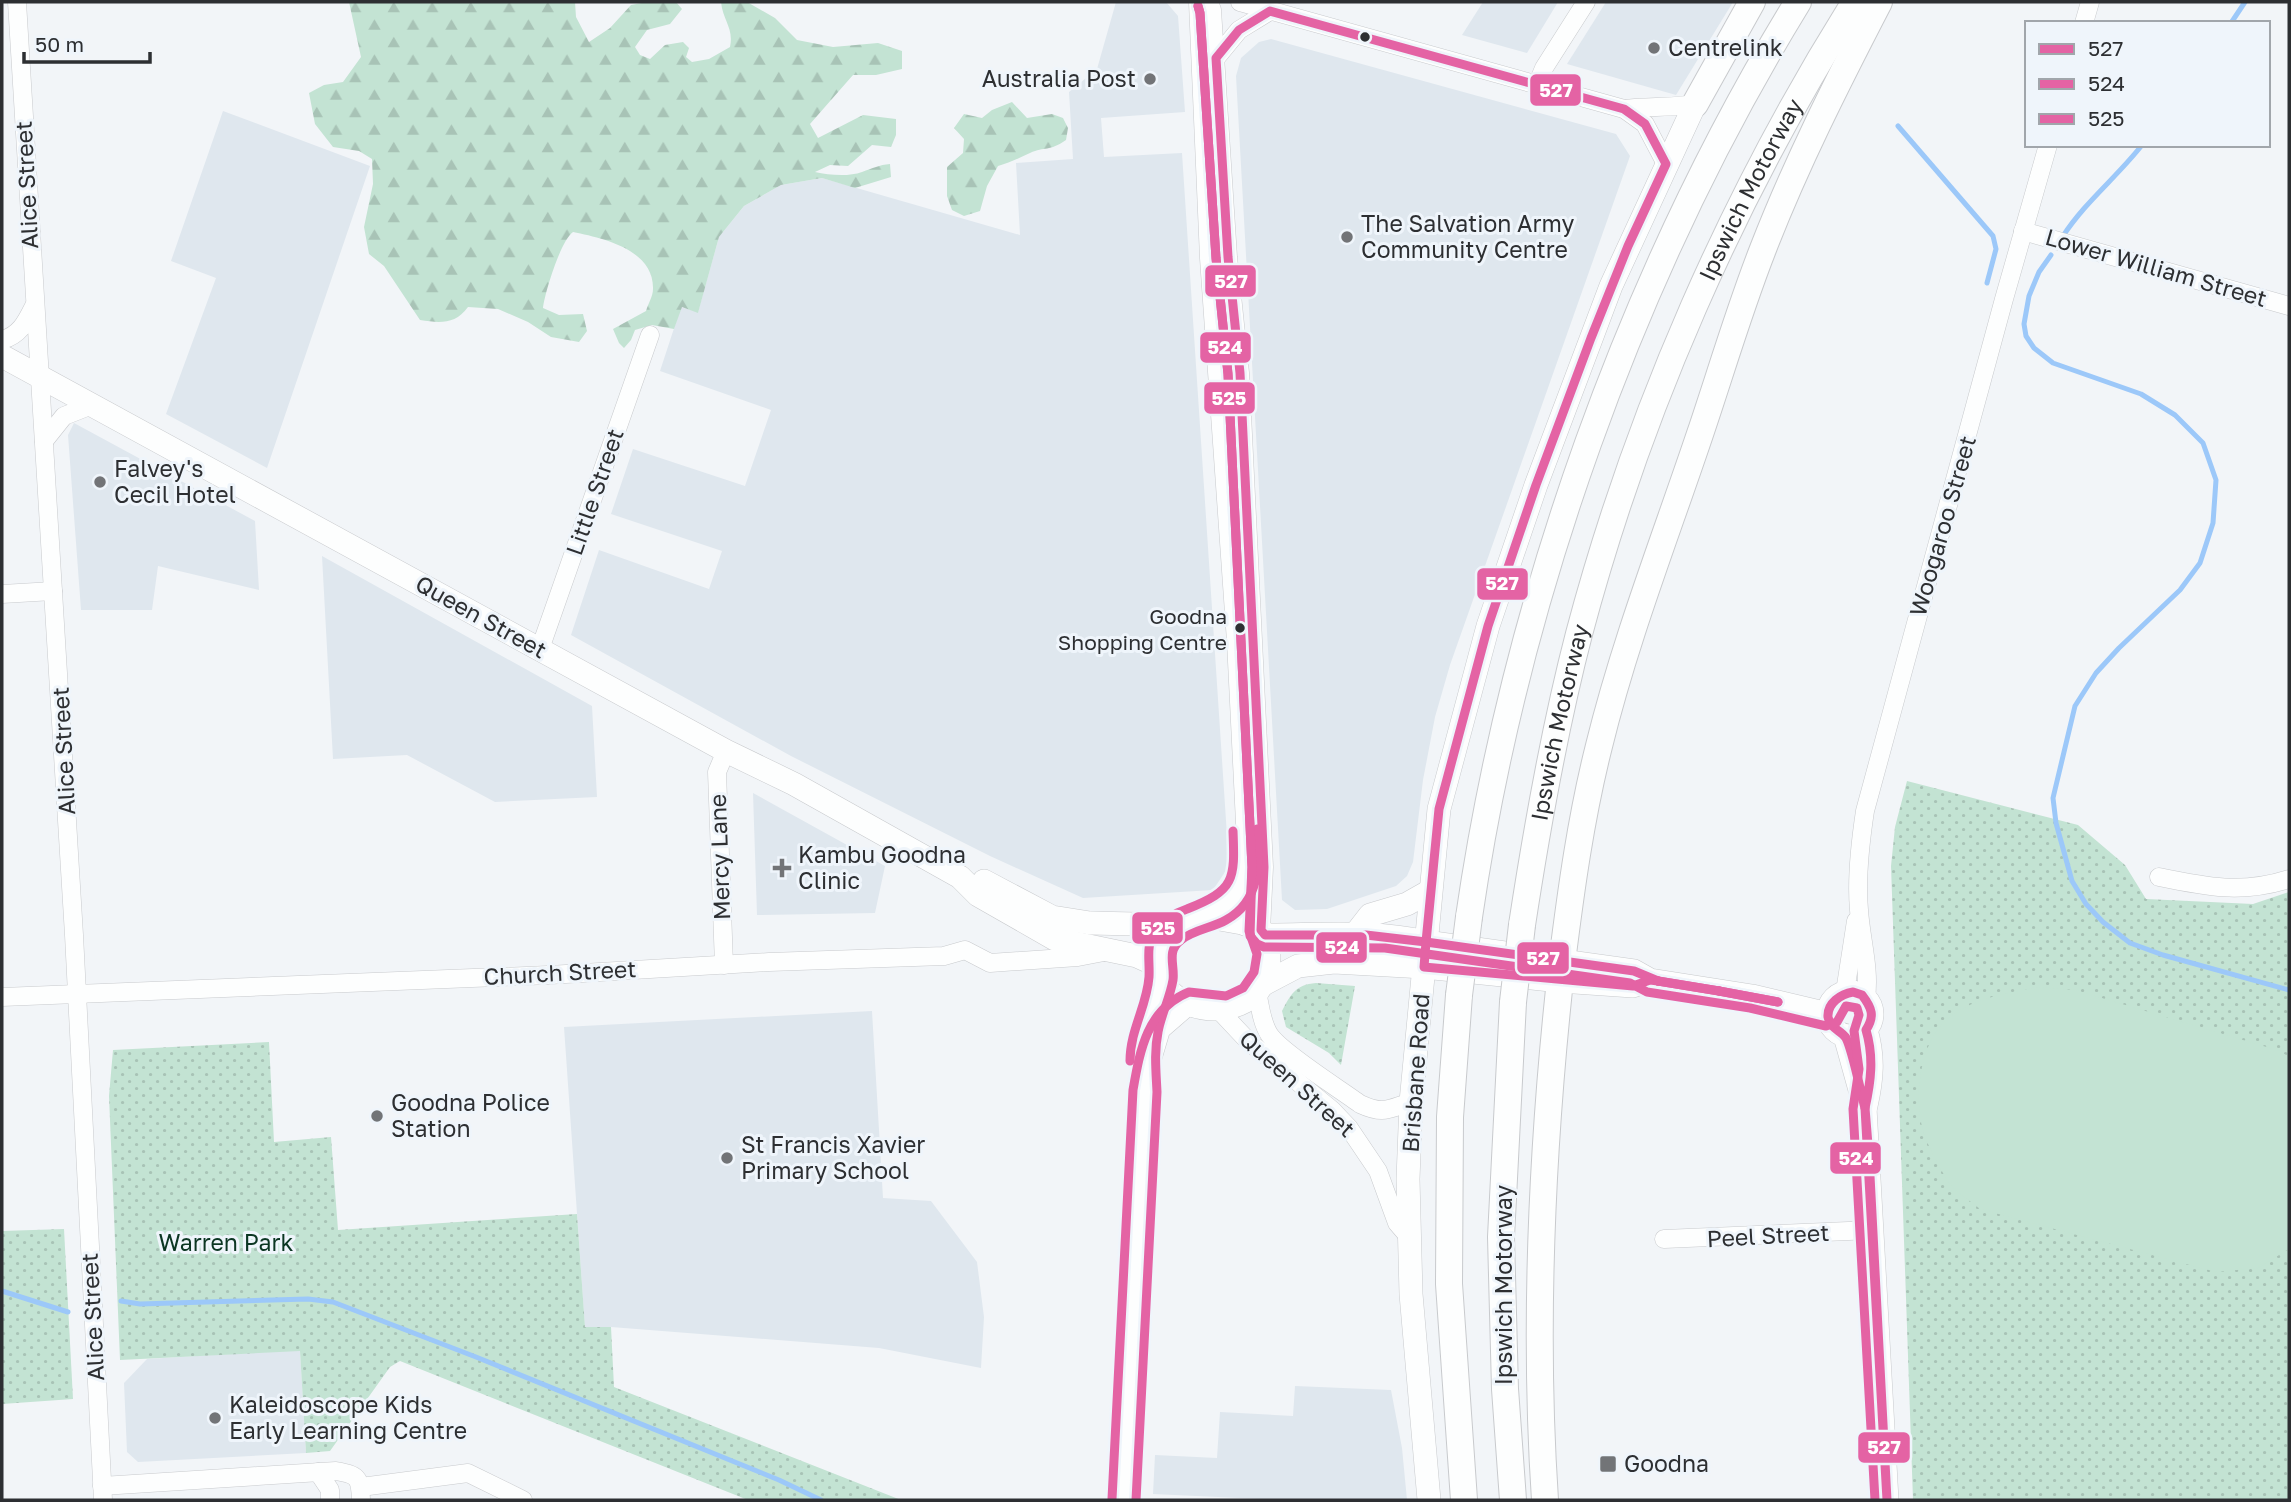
<svg xmlns="http://www.w3.org/2000/svg" width="2291" height="1502" font-family="'Golos Text',sans-serif">
<style>
.built{fill:#dfe7ee}
.forest{fill:url(#forest-firs)}
.park{fill:url(#park-dots)}
.garden{fill:#c3e3d3}
.lines{fill:none;stroke-linecap:round;stroke-linejoin:round}
.stream{stroke:#9cc8f9;stroke-width:5}
.minor-casing{stroke:#c8cacd;stroke-width:19}
.major-casing{stroke:#c8cacd;stroke-width:24}
.highway-casing{stroke:#c8cacd;stroke-width:28}
.minor{stroke:#fdfefe;stroke-width:18}
.major{stroke:#fdfefe;stroke-width:23}
.highway{stroke:#fdfefe;stroke-width:26}
.highway-bridge-casing{stroke:#c8cacd;stroke-width:28;stroke-linecap:butt}
.highway-bridge{stroke:#fdfefe;stroke-width:26}
.bus-1-casing{stroke:#eff5fb;stroke-width:14}
.bus-2-casing{stroke:#eff5fb;stroke-width:14}
.bus-3-casing{stroke:#eff5fb;stroke-width:14}
.bus-1{stroke:#e463a4;stroke-width:9}
.bus-2{stroke:#e463a4;stroke-width:9}
.bus-3{stroke:#e463a4;stroke-width:9}
.bus-dot{fill:#2d2f32;stroke:#eff5fb;stroke-width:2.5}
.poi-dot{fill:#727477;stroke:#eff5fb;stroke-width:2.5}
.labels{text-anchor:middle;stroke-width:6;stroke-linejoin:round;paint-order:stroke}
.bus-label{font-size:21px;fill:#2d2f32;stroke:#eff5fb;text-anchor:end}
.poi-label{font-size:23px;fill:#2d2f32;stroke:#eff5fb;text-anchor:start}
.street-label{font-size:23px;fill:#2d2f32;stroke:#eff5fb}
.park-label{font-size:23px;fill:#0b3622;stroke:#eff5fb}
.line-badge{stroke:#eff5fb;stroke-width:2.5}
.badge-label{font-size:19px;text-anchor:middle;font-weight:bold;fill:#fff}
</style>
<defs>
<pattern id="forest-firs" width="22" height="20" patternUnits="userSpaceOnUse" patternTransform="scale(1.75)"><rect width="22" height="20" fill="#c3e3d3"/><path d="M5 1l3.5 6h-7zM16 11l3.5 6h-7z" fill="#a8c3b6"/></pattern>
<pattern id="park-dots" width="8" height="8" patternUnits="userSpaceOnUse" patternTransform="scale(1.75)"><rect width="8" height="8" fill="#c3e3d3"/><path d="M2 2h.1M6 6h.1" fill="none" stroke="#a8c3b6" stroke-width="1.8" stroke-linecap="round"/></pattern>
</defs>
<rect width="100%" height="100%" fill="#f2f5f8"/>
<g class="built">
<polygon points="1116,2 1166,2 1178,16 1185,112 1101,118 1104,157 1182,153 1229,866 1213,890 1083,898 990,856 791,756 571,635 599,550 709,589 722,551 611,514 633,449 745,486 771,410 660,371 681,307 698,312 719,237 744,206 781,185 822,178 1020,235 1016,163 1073,159 1069,92 1097,69"/>
<polygon points="1483,2 1558,2 1527,53 1462,35"/>
<polygon points="1606,2 1733,2 1676,95 1567,64"/>
<polygon points="1271,39 1616,134 1630,156 1450,665 1435,717 1423,780 1413,862 1407,876 1396,886 1327,909 1295,910 1282,900 1236,76 1241,58 1259,42"/>
<polygon points="223,111 370,166 267,468 166,414 216,278 171,261"/>
<polygon points="74,423 255,521 259,590 158,566 152,610 81,610 68,435"/>
<polygon points="322,556 592,706 597,797 495,802 407,755 333,759"/>
<polygon points="753,793 885,866 875,913 757,915"/>
<polygon points="872,1011 883,1198 931,1201 977,1262 984,1317 981,1368 879,1348 611,1327 585,1328 564,1027"/>
<polygon points="300,1350 306,1453 138,1462 127,1452 124,1383 147,1359"/>
<polygon points="1295,1386 1391,1390 1402,1448 1407,1500 1282,1500 1153,1494 1155,1455 1217,1458 1220,1412 1293,1416"/>
</g>
<g class="forest">
<path d="M349 2H575L576 17 589 42 610 28 631 5 647 2H676L682 9 670 24 647 30 635 47 640 55 650 59 665 45 683 42 689 48 686 57 692 62 709 59 730 47C734 28 723 21 721 2H747L775 18 797 40 833 47 878 43 902 51V69L876 75H853L810 124 818 138 863 115 896 119V135L891 147 872 145 848 166 830 165 815 172C829 175 848 177 862 172 873 168 879 165 890 164L891 177 855 188 822 178 781 185 744 206 719 237 698 313 682 307 674 329 652 325 635 330 631 340 624 348 619 343 613 329 646 311C648 304 653 296 653 289 654 249 602 238 573 232 561 240 545 292 543 308L559 315 583 314 587 331 579 342 551 337 528 322 498 309 468 307C455 325 439 323 420 320L384 266 369 254 364 227 373 184 372 159 359 151 333 147 315 124 309 93 324 85 343 82 361 57Z"/>
<path d="M1012 102 1027 118 1052 114 1063 118 1068 128 1066 140C1049 152 1045 146 1030 153 1019 158 1010 163 998 166L987 186 980 211 964 216 952 210 947 196V167L963 153 964 139 954 128 964 114 982 118 992 110Z"/>
</g>
<g class="park">
<polygon points="1907,781 2078,825 2125,865 2146,899 2253,904 2289,892 2289,1500 1913,1500 1891,866 1895,827"/>
<path d="M1316 983 1355 986 1341 1065 1329 1053 1286 1027 1282 1011C1291 994 1295 985 1316 983Z"/>
<polygon points="269,1042 274,1142 331,1137 338,1230 577,1214 585,1327 611,1327 614,1387 901,1500 748,1500 400,1361 390,1367 330,1451 306,1453 300,1351 120,1360 109,1096 113,1050"/>
<polygon points="64,1229 73,1399 2,1404 2,1231"/>
</g>
<path class="garden" d="M2036 987 2075 990 2280 1051 2289 1057V1249L2258 1268 2216 1272 1980 1209C1971 1201 1958 1194 1951 1185 1940 1170 1924 1140 1921 1122 1915 1092 1921 1047 1942 1024 1966 999 2004 994 2036 987Z"/>
<g class="lines">
<g class="stream">
<polyline points="2231,23 2245,2"/>
<polyline points="1898,126 1993,236 1996,249 1987,283"/>
<path d="M2063 236C2085 202 2117 177 2142 145"/>
<polyline points="2051,255 2039,272 2029,296 2024,324 2026,336 2034,348 2053,363 2141,394 2175,415 2203,443 2216,480 2213,523 2200,563 2180,590 2119,648 2096,673 2075,706 2053,798 2056,823 2072,881 2086,904 2103,922 2130,943 2163,955 2289,990"/>
<polyline points="2,1291 68,1312"/>
<polyline points="121,1301 140,1304 308,1299 333,1302 476,1357 779,1480 821,1500"/>
</g>
<defs>
<g id="minor">
<polyline points="17,2 74,935 103,1500"/>
<path d="M1198 2 1209 258 1236 641 1247 863C1241 896 1232 905 1201 917"/>
<polyline points="1209,2 1212,10 1228,257 1240,373 1264,867 1261,930"/>
<polyline points="1240,2 1624,109 1645,124 1666,164"/>
<polyline points="2084,23 2090,2"/>
<polyline points="1216,58 1239,30 1270,11"/>
<polyline points="1537,85 1544,68 1586,2"/>
<path d="M1624 109C1648 106 1671 108 1695 104"/>
<polyline points="2023,231 2289,306"/>
<path d="M2 340C20 335 26 322 34 306"/>
<polyline points="44,441 64,416 92,405"/>
<polyline points="2,594 53,591"/>
<polyline points="540,649 650,335"/>
<path d="M2159 877C2207 887 2242 894 2289 879"/>
<polyline points="724,965 717,772 726,751"/>
<path d="M1257 991C1260 1005 1261 1021 1269 1034 1280 1052 1340 1089 1360 1104 1384 1115 1388 1109 1411 1102"/>
<polyline points="1845,992 1856,921"/>
<polyline points="2,997 549,975 769,962 944,956 965,950 990,963 1078,957 1104,952"/>
<path d="M1866 998C1870 968 1861 940 1859 910 1856 878 1860 844 1865 811L2004 299 2048 145"/>
<polyline points="1217,1008 1248,1041 1332,1110 1349,1128 1378,1171 1397,1223 1409,1237"/>
<polyline points="1150,1067 1161,1030 1191,1004"/>
<polyline points="1664,1239 1872,1230"/>
<polyline points="318,1472 330,1490 330,1500"/>
<path d="M102 1486 336 1471C358 1475 360 1477 361 1500"/>
<polyline points="361,1487 468,1473 523,1500"/>
<polyline points="1124,1500 1145,1091 1142,1053 1143,1040 1161,977"/>
</g>
<g id="major">
<polyline points="2,356 726,751 794,784 960,877 978,895 1055,939 1137,956 1159,966"/>
<polyline points="984,881 1052,917 1090,923 1181,925"/>
<path d="M1214 918 1242 923 1261 930C1271 944 1271 966 1264 981 1248 1017 1189 1017 1167 988 1161 981 1160 971 1159 963 1158 930 1187 919 1214 918Z"/>
<polyline points="1356,933 1370,915 1407,904 1430,891"/>
<path d="M1265 935C1319 935 1374 930 1426 942L1634 971 1650 980 1752 996 1828 1014"/>
<polyline points="1262,985 1298,966 1334,962 1424,967 1560,981 1633,986 1647,981"/>
<circle cx="1850" cy="1014" r="22"/>
<path d="M1866 1030C1874 1057 1872 1079 1866 1106"/>
<polyline points="1845,1036 1865,1108 1887,1500"/>
<polyline points="1429,1500 1411,1294 1408,1179 1411,1102 1439,809 1488,626 1536,485 1611,286 1695,104"/>
</g>
<g id="highway">
<polyline points="1695,104 1752,2"/>
<path d="M1469 917C1515 601 1631 274 1798 2"/>
<path id="s1" d="M1522 925C1537 827 1554 730 1579 634 1638 412 1733 196 1855 2"/>
<polyline points="1459,995 1450,1117 1449,1284 1464,1500"/>
<polyline points="1513,1500 1505,1389 1501,1237 1513,1002"/>
<path d="M1545 1500C1533 1320 1542 1141 1562 962 1571 890 1581 817 1599 746 1625 640 1665 538 1700 434 1721 372 1739 310 1763 249 1796 164 1837 83 1879 2"/>
</g>
</defs>
<use href="#minor" class="minor-casing"/>
<use href="#major" class="major-casing"/>
<use href="#highway" class="highway-casing"/>
<use href="#minor" class="minor"/>
<use href="#major" class="major"/>
<use href="#highway" class="highway"/>
<defs>
<g id="highway-bridge">
<polyline points="1459,995 1469,917"/>
<polyline points="1513,1002 1522,925"/>
</g>
</defs>
<use href="#highway-bridge" class="highway-bridge-casing"/>
<use href="#highway-bridge" class="highway-bridge"/>
<defs>
<g id="bus-1">
<polygon points="1270,11 1624,109 1645,124 1666,164 1628,246 1591,338 1536,485 1488,626 1439,809 1426,942 1366,935 1265,935 1261,930 1264,867 1240,373 1228,257 1216,58 1239,30"/>
<polyline points="1426,942 1634,971 1658,981"/>
<polyline points="1426,942 1424,967 1633,986 1650,980 1658,981"/>
<polyline points="1658,981 1719,991"/>
<polyline points="1658,981 1719,991"/>
<polyline points="1719,991 1778,1002"/>
<polyline points="1719,991 1778,1002"/>
<path d="M1853 992 1862 995C1872 1008 1875 1016 1866 1030 1874 1057 1871 1081 1865 1108 1860 1090 1853 1052 1846 1038 1841 1030 1830 1029 1828 1017 1827 1003 1841 994 1853 992Z"/>
<polygon points="1865,1108 1869,1157 1887,1500"/>
</g>
<g id="bus-2">
<polyline points="1198,6 1200,13 1216,258 1228,374 1252,867 1250,936 1257,944 1264,947 1385,948 1630,983 1647,992 1750,1008 1826,1026 1837,1022 1846,1006 1857,1008 1859,1015 1854,1031 1859,1069 1853,1109 1875,1500"/>
<path d="M1136 1500 1157 1092C1156 1071 1154 1052 1158 1032 1161 1015 1170 998 1173 980 1175 965 1166 951 1181 940 1193 930 1212 928 1226 920 1261 901 1259 864 1257 829"/>
</g>
<g id="bus-3">
<path d="M1130 1061C1130 1030 1147 1006 1149 977 1150 959 1145 945 1156 930 1164 920 1175 913 1187 909 1235 890 1235 880 1233 831"/>
<path d="M1112 1499 1133 1090C1140 1050 1147 1009 1189 992L1226 996 1243 988 1254 972 1257 954 1249 931 1252 867 1228 374 1216 258 1200 13 1198 6"/>
</g>
</defs>
<use href="#bus-1" class="bus-1-casing"/>
<use href="#bus-2" class="bus-2-casing"/>
<use href="#bus-3" class="bus-3-casing"/>
<use href="#bus-1" class="bus-1"/>
<use href="#bus-2" class="bus-2"/>
<use href="#bus-3" class="bus-3"/>
</g>
<g class="bus-dot">
<circle cx="1365" cy="37" r="6"/>
<circle cx="1240" cy="628" r="6"/>
</g>
<g class="poi-dot">
<circle cx="1654" cy="48" r="7"/>
<circle cx="1150" cy="79" r="7"/>
<circle cx="1347" cy="237" r="7"/>
<circle cx="100" cy="482" r="7"/>
<path d="M778.5 857.5h7v7h7v7h-7v7h-7v-7h-7v-7h7z"/>
<circle cx="377" cy="1116" r="7"/>
<circle cx="727" cy="1158" r="7"/>
<circle cx="215" cy="1418" r="7"/>
<rect x="1599" y="1455" width="18" height="18" rx="3.5"/>
</g>
<g class="labels">
<g class="bus-label">
<text x="1227" y="624">Goodna<tspan x="1227" dy="26">Shopping Centre</tspan></text>
</g>
<g class="poi-label">
<text x="1668" y="56">Centrelink</text>
<text x="1136" y="87" text-anchor="end">Australia Post</text>
<text x="1361" y="232">The Salvation Army<tspan x="1361" dy="26">Community Centre</tspan></text>
<text x="114" y="477">Falvey's<tspan x="114" dy="26">Cecil Hotel</tspan></text>
<text x="798" y="863">Kambu Goodna<tspan x="798" dy="26">Clinic</tspan></text>
<text x="391" y="1111">Goodna Police<tspan x="391" dy="26">Station</tspan></text>
<text x="741" y="1153">St Francis Xavier<tspan x="741" dy="26">Primary School</tspan></text>
<text x="229" y="1413">Kaleidoscope Kids<tspan x="229" dy="26">Early Learning Centre</tspan></text>
<text x="1624" y="1472">Goodna</text>
</g>
<g class="street-label">
<text transform="translate(27 185) rotate(-93)" y="8">Alice Street</text>
<text dy="8" stroke="none"><textPath href="#s1" startOffset="774">Ipswich Motorway</textPath></text>
<text transform="translate(2156 268) rotate(16)" y="8">Lower William Street</text>
<text transform="translate(595 492) rotate(-71)" y="8">Little Street</text>
<text transform="translate(1943 526) rotate(-74)" y="8">Woogaroo Street</text>
<text transform="translate(481 617) rotate(29)" y="8">Queen Street</text>
<text dy="8" stroke="none"><textPath href="#s1" startOffset="206">Ipswich Motorway</textPath></text>
<text transform="translate(64 751) rotate(-93)" y="8">Alice Street</text>
<text transform="translate(720 857) rotate(-92)" y="8">Mercy Lane</text>
<text transform="translate(560 973) rotate(-3)" y="8">Church Street</text>
<text transform="translate(1416 1073) rotate(-86)" y="8">Brisbane Road</text>
<text transform="translate(1297 1084) rotate(42)" y="8">Queen Street</text>
<text transform="translate(1768 1236) rotate(-3)" y="8">Peel Street</text>
<text transform="translate(1504 1285) rotate(-90)" y="8">Ipswich Motorway</text>
<text transform="translate(93 1317) rotate(-93)" y="8">Alice Street</text>
</g>
<g class="park-label">
<text x="226" y="1251">Warren Park</text>
</g>
</g>
<g class="line-badge">
<rect x="1529" y="73" width="53" height="34" rx="7" fill="#e463a4"/>
<rect x="1204" y="264" width="53" height="34" rx="7" fill="#e463a4"/>
<rect x="1199" y="331" width="53" height="33" rx="7" fill="#e463a4"/>
<rect x="1203" y="381" width="53" height="34" rx="7" fill="#e463a4"/>
<rect x="1476" y="567" width="53" height="34" rx="7" fill="#e463a4"/>
<rect x="1131" y="911" width="53" height="34" rx="7" fill="#e463a4"/>
<rect x="1315" y="931" width="53" height="33" rx="7" fill="#e463a4"/>
<rect x="1516" y="941" width="54" height="34" rx="7" fill="#e463a4"/>
<rect x="1829" y="1141" width="53" height="34" rx="7" fill="#e463a4"/>
<rect x="1857" y="1431" width="54" height="33" rx="7" fill="#e463a4"/>
</g>
<g class="badge-label">
<text x="1556" y="97">527</text>
<text x="1231" y="288">527</text>
<text x="1225" y="354">524</text>
<text x="1229" y="405">525</text>
<text x="1502" y="590">527</text>
<text x="1158" y="935">525</text>
<text x="1342" y="954">524</text>
<text x="1543" y="965">527</text>
<text x="1856" y="1165">524</text>
<text x="1884" y="1454">527</text>
</g>
<rect width="2291" height="1502" fill="none" stroke="#2d2f32" stroke-width="7"/>
<rect x="2025" y="21" width="245" height="126" fill="#eff5fb" stroke="#a1a6ab" stroke-width="2"/>
<rect x="2039" y="44" width="35" height="10" fill="#e463a4" stroke="#a1a6ab" stroke-width="2"/>
<text x="2088" y="56" font-size="21" fill="#2d2f32">527</text>
<rect x="2039" y="79" width="35" height="10" fill="#e463a4" stroke="#a1a6ab" stroke-width="2"/>
<text x="2088" y="91" font-size="21" fill="#2d2f32">524</text>
<rect x="2039" y="114" width="35" height="10" fill="#e463a4" stroke="#a1a6ab" stroke-width="2"/>
<text x="2088" y="126" font-size="21" fill="#2d2f32">525</text>
<path d="M24 52v10h126v-10" fill="none" stroke="#2d2f32" stroke-width="3.5"/>
<text x="35" y="52" font-size="21" fill="#2d2f32" stroke="#eff5fb" stroke-width="5" paint-order="stroke">50 m</text>
</svg>
